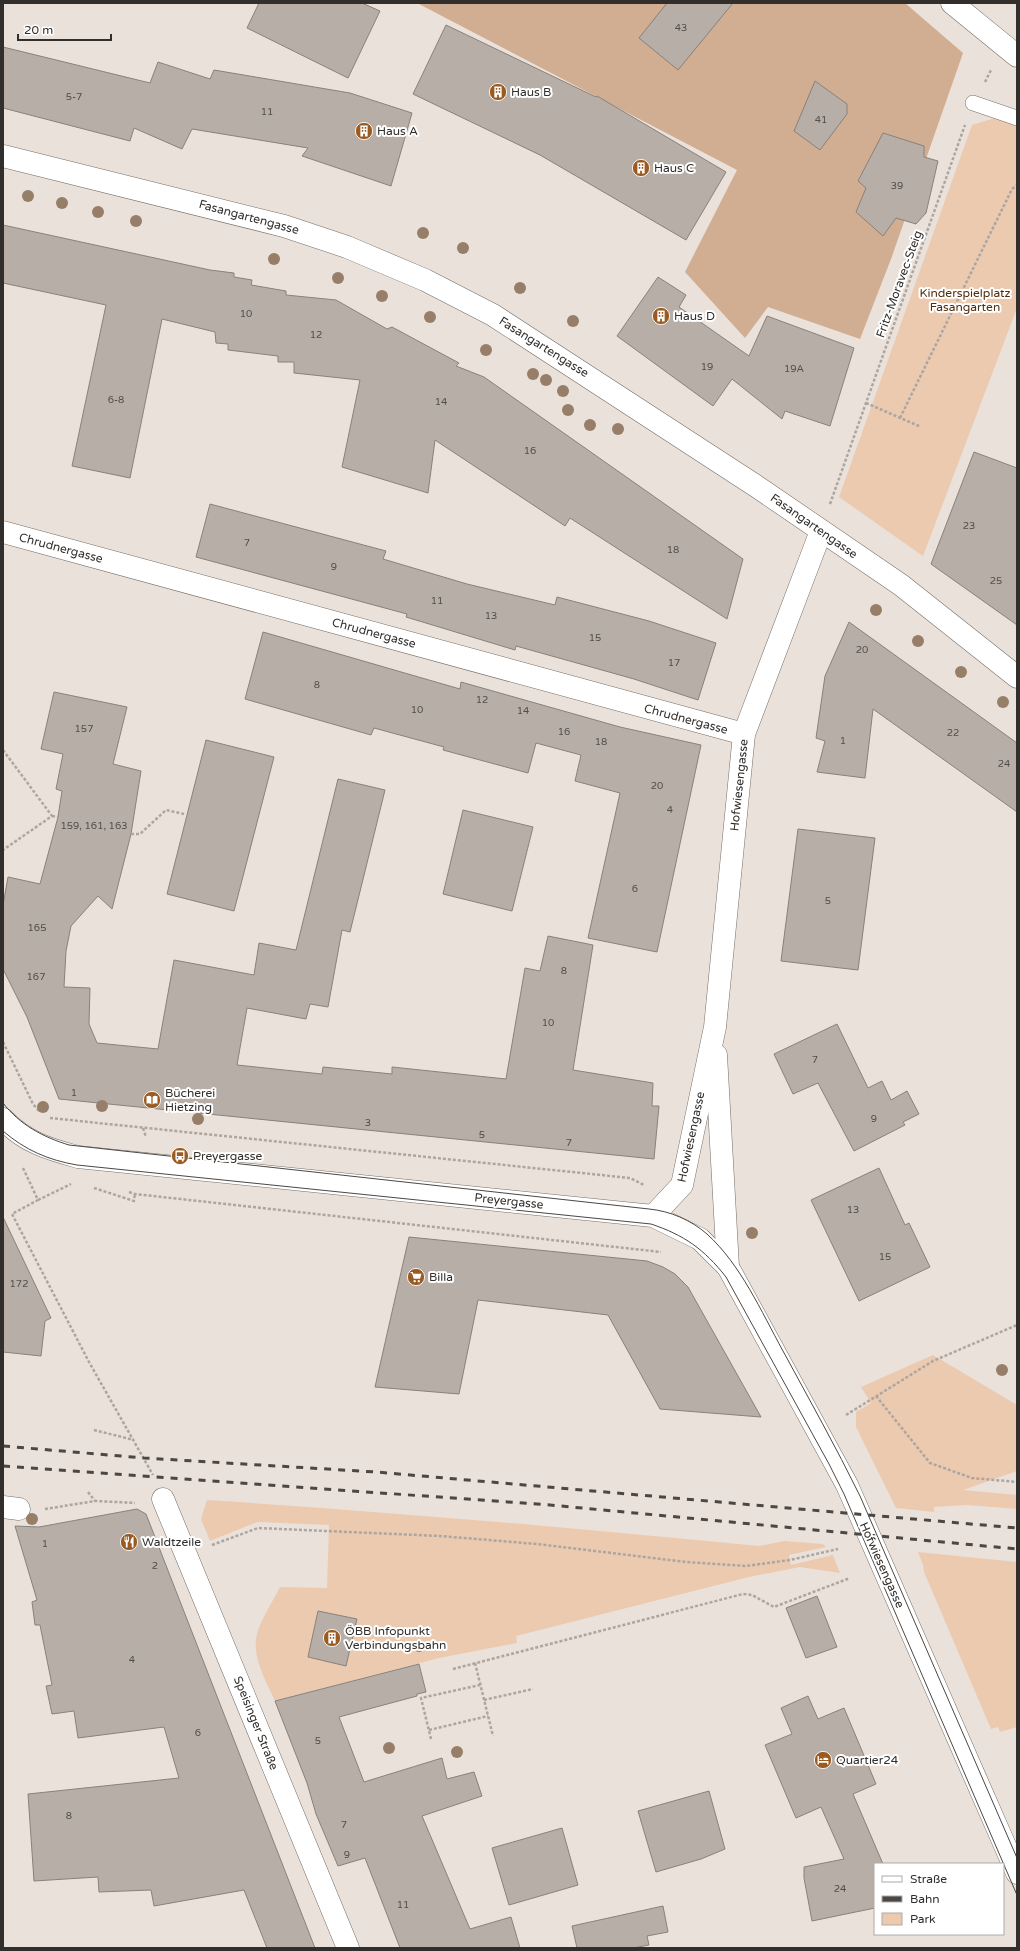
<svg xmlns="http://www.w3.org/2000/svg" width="1020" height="1951" font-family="'Varela Round',sans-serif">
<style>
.green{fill:#eccab0}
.forest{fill:#d1ad92}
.building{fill:#b7aea7;stroke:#89817b}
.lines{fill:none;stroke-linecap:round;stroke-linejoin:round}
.service-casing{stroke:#766e68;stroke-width:16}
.minor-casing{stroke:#766e68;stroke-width:23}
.secondary-casing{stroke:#766e68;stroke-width:23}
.path{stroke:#ada6a0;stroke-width:2.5;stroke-dasharray:3 2;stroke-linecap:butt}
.service{stroke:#fff;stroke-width:15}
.minor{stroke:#fff;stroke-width:22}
.secondary{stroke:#fff;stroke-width:22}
.tram{stroke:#4b4744;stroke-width:1}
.rail{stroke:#4b4744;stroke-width:3;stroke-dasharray:7 7;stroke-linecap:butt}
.tree{fill:#967e69}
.labels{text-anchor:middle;stroke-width:4;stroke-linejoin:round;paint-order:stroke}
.number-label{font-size:10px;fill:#524e4a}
.poi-label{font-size:12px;fill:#312e2b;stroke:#fff;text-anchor:start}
.street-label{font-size:12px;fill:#312e2b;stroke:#fff}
.park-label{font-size:12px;fill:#512d0c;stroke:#fff}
</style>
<rect width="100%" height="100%" fill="#eae1da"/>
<g class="green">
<polygon points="998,117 1017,125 1017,308 923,556 839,497 972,125"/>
<polygon points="933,1355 1017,1405 1017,1471 963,1490 1017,1495 1017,1509 967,1505 934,1507 934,1512 896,1508 856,1427 856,1412 871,1403 861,1387"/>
<path d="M207 1500C392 1512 575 1528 759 1546L784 1541 823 1544 826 1547 789 1555 791 1565 833 1555 840 1573 800 1567 749 1577 516 1636 517 1643 439 1658 275 1701C266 1681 251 1656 257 1634 261 1619 273 1601 280 1587L327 1588 329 1525 257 1522 210 1541 201 1519Z"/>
<polygon points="918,1552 1017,1562 1017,1727 1000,1732 998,1727 991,1729 924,1572 923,1565"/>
</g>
<polygon class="forest" points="417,3 905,3 963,53 891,259 860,339 768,307 745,338 685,272 737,170"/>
<g class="building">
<polygon points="259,3 362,3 380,11 348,78 247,28"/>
<polygon points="667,3 733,3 678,70 639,38"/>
<polygon points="446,25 596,97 597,96 726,172 686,240 540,155 413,94"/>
<polygon points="3,47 150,83 158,62 210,79 214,70 350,93 412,113 391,186 302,156 308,148 192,129 182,149 134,128 130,141 3,108"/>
<polygon points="815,81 847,104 847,114 820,150 794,131"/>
<polygon points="883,133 924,146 924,157 938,161 926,213 916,224 896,218 883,236 856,212 866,188 858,181"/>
<polygon points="3,225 210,270 234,273 234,277 252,280 251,285 286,291 286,295 336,300 387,329 392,327 459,363 456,366 484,377 743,559 727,619 570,518 565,526 435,440 428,493 342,467 360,380 294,373 294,362 278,362 278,356 228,350 228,344 216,343 215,332 162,319 130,478 72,466 106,305 3,283"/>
<polygon points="658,277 686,295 679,307 749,356 767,316 854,348 830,426 785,411 782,419 732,379 713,406 617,336"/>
<polygon points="974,452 1017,468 1017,625 931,564"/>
<polygon points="210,504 386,551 383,559 467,584 555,605 557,597 649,621 716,643 698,700 634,679 516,646 515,650 406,617 407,614 196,557"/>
<polygon points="849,622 1017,743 1017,812 873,709 865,778 817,772 825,741 816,738 825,676"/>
<polygon points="263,632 460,689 461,682 620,727 701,745 657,952 588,938 620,793 575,781 581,755 536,743 528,773 443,750 444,747 374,728 371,735 245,699"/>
<polygon points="54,692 127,707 113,764 141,771 131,834 112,909 98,896 71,926 66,951 64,987 90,988 89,1024 97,1043 158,1049 174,960 254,975 259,943 296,950 338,779 385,790 350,932 342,930 328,1007 310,1004 306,1019 247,1008 237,1065 322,1074 323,1067 392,1074 392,1067 506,1079 525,968 540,971 548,936 593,945 573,1070 653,1083 652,1106 659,1106 654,1159 59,1099 27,1017 3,969 3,905 8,877 40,884 58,817 62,791 56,789 63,754 41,749"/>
<polygon points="206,740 274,757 234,911 167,894"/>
<polygon points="463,810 533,827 512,911 443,894"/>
<polygon points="798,829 875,838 858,970 781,961"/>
<polygon points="837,1024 868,1088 882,1081 891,1100 907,1091 919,1114 903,1122 905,1125 854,1151 818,1083 793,1094 774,1054"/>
<polygon points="879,1168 905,1225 909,1223 930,1267 859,1301 811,1200"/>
<polygon points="3,1217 51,1318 45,1321 41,1356 3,1352"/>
<polygon points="409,1237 647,1261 663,1267 675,1274 688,1287 761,1417 660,1409 608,1315 478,1300 459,1394 375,1387"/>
<polygon points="137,1509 146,1514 315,1948 267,1948 244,1890 154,1906 151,1890 99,1892 98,1877 34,1881 28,1794 179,1778 164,1727 78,1738 74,1711 52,1714 46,1686 52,1685 40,1625 35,1625 32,1602 37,1600 15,1526 39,1527"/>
<polygon points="817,1596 837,1647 806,1658 786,1608"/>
<polygon points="318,1611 357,1619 346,1666 308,1657"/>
<polygon points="419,1664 426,1692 417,1694 417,1696 339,1717 364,1782 442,1758 447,1779 474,1772 482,1796 422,1816 470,1929 511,1917 520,1948 400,1948 365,1858 338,1866 316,1814 307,1783 275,1701"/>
<polygon points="808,1696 818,1719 844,1708 876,1784 853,1794 883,1864 875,1864 875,1908 812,1921 804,1878 804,1867 844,1859 821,1807 796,1818 765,1745 792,1734 781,1708"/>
<polygon points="709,1791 725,1849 701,1859 656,1872 638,1811"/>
<polygon points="562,1828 578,1885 509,1905 492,1848"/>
<polygon points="663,1906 668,1932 647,1936 649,1945 633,1948 577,1948 572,1926"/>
</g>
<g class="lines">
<defs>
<polyline id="service" points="973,103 1017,118"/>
<g id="minor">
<polyline points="952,3 1017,56"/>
<polyline points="3,532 744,734"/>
<polyline points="716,1055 728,1267"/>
<polyline points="653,1216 682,1185 715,1027 744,734 821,531"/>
<polyline points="163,1499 348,1948"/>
<polyline points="3,1507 19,1509"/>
</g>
<g id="secondary">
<polyline points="3,156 284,226 347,247 425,280 493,315 756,486 901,585 1017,677"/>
<path d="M3 1119C25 1142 48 1149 78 1157L653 1216 700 1239 728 1267 847 1485 1017 1873"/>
</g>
</defs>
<use href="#service" class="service-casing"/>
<use href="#minor" class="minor-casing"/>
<use href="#secondary" class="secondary-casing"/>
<g class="path">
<polyline points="985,82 991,70"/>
<polyline points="866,403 921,427"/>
<polyline points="900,418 1012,189 1017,185"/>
<polyline points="830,504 965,125"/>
<polyline points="3,750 52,816 3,850"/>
<polyline points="52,816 58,817"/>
<polyline points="131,834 140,834 166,810 184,814"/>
<polyline points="3,1042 33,1104 39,1111"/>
<polyline points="50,1118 630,1178 644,1185"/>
<polyline points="143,1128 146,1137"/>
<polyline points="23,1168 38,1200 12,1214 89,1362 153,1475"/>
<polyline points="94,1188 134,1201 135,1193"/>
<polyline points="129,1192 135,1194 661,1252"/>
<polyline points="38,1200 71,1184"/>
<polyline points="876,1396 930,1463 972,1478 1017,1482"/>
<polyline points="846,1415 933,1361 1017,1325"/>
<polyline points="94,1430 134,1440"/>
<polyline points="88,1492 95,1501"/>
<polyline points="45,1509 95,1501 135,1503"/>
<polyline points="212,1545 258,1528 440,1536 537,1544 686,1562 746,1566 790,1560 838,1549"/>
<polyline points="475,1663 493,1736"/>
<polyline points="453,1669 743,1594 752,1595 774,1607 850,1578"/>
<polyline points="484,1700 533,1689"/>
<polyline points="429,1730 488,1716"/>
<polyline points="431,1739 421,1698 480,1685"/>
</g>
<use href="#service" class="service"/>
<use href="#minor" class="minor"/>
<use href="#secondary" class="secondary"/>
<g class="tram">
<path d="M3 1103C20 1125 43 1137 69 1145L649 1209C670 1211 691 1220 707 1234 741 1265 761 1311 783 1351 809 1399 836 1447 860 1496L1017 1858"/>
<path d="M3 1131C25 1150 48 1160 77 1165L651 1224C684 1235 704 1249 726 1277L829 1464 844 1494 1017 1895"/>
</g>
<g class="rail">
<polyline points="3,1446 144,1458 376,1472 1017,1528"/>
<polyline points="3,1466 550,1505 1017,1549"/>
</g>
</g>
<g class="tree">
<circle cx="28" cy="196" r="6"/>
<circle cx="62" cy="203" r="6"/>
<circle cx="98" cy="212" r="6"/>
<circle cx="136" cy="221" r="6"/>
<circle cx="423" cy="233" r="6"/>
<circle cx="463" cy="248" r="6"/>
<circle cx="274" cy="259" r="6"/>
<circle cx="338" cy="278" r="6"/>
<circle cx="520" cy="288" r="6"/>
<circle cx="382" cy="296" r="6"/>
<circle cx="430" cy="317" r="6"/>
<circle cx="573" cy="321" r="6"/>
<circle cx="486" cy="350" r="6"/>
<circle cx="533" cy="374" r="6"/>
<circle cx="546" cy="380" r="6"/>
<circle cx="563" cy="391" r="6"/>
<circle cx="568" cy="410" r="6"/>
<circle cx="590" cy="425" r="6"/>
<circle cx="618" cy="429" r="6"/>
<circle cx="876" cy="610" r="6"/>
<circle cx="918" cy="641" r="6"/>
<circle cx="961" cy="672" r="6"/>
<circle cx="1003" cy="702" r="6"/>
<circle cx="102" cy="1106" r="6"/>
<circle cx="43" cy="1107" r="6"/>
<circle cx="198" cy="1119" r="6"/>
<circle cx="752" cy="1233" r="6"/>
<circle cx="1002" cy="1370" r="6"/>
<circle cx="32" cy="1519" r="6"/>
<circle cx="419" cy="1646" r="6"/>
<circle cx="389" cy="1748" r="6"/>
<circle cx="457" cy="1752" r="6"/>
</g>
<defs>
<symbol id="building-disc" viewBox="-11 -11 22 22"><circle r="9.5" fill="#995b21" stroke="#fff"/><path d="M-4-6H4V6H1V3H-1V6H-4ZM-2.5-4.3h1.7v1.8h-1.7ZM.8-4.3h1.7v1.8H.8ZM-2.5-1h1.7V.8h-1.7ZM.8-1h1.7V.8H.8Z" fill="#fff"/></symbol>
<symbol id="library-disc" viewBox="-11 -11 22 22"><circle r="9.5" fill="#995b21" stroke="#fff"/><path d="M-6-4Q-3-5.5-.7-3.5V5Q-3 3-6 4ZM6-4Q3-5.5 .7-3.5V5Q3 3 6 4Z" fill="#fff"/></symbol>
<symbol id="bus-disc" viewBox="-11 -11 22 22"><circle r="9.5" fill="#995b21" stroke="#fff"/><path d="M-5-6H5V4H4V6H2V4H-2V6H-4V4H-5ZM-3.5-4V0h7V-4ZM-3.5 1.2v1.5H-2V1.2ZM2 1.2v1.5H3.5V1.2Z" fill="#fff"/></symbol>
<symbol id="supermarket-disc" viewBox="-11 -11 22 22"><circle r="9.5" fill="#995b21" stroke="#fff"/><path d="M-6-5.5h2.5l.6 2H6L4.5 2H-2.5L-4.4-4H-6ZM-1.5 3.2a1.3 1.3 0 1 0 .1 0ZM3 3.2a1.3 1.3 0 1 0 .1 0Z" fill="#fff"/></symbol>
<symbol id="restaurant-disc" viewBox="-11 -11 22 22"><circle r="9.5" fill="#995b21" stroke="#fff"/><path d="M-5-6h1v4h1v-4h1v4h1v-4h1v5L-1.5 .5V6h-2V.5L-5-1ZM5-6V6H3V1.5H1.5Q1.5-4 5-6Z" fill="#fff"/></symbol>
<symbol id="hotel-disc" viewBox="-11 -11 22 22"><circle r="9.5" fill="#995b21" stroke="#fff"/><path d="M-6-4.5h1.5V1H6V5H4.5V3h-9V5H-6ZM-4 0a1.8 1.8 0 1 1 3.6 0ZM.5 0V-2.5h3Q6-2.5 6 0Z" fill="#fff"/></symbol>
</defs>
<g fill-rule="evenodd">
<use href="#building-disc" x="488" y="82" width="20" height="20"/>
<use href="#building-disc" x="354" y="121" width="20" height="20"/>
<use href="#building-disc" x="631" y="158" width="20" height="20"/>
<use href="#building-disc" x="651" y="306" width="20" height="20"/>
<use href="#library-disc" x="142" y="1090" width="20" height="20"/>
<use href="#bus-disc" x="170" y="1146" width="20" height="20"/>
<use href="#supermarket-disc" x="406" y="1267" width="20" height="20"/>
<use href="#restaurant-disc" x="119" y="1532" width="20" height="20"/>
<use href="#building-disc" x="322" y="1628" width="20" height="20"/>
<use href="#hotel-disc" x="813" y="1750" width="20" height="20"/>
</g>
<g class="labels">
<g class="number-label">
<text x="681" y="31">43</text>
<text x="74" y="100">5-7</text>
<text x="267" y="115">11</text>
<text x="821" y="123">41</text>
<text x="897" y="189">39</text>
<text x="246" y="317">10</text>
<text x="316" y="338">12</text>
<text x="707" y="370">19</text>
<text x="794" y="372">19A</text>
<text x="116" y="403">6-8</text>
<text x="441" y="405">14</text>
<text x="530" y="454">16</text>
<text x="969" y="529">23</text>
<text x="247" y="546">7</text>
<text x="673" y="553">18</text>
<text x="334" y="570">9</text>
<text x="996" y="584">25</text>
<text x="437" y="604">11</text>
<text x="491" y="619">13</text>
<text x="595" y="641">15</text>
<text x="862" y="653">20</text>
<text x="674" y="666">17</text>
<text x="317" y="688">8</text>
<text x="482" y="703">12</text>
<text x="417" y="713">10</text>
<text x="523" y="714">14</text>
<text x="84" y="732">157</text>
<text x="564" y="735">16</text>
<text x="953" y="736">22</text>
<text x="843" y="744">1</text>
<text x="601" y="745">18</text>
<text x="1004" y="767">24</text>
<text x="657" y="789">20</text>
<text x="670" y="813">4</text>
<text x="94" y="829">159, 161, 163</text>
<text x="635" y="892">6</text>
<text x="828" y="904">5</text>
<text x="37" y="931">165</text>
<text x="564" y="974">8</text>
<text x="36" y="980">167</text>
<text x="548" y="1026">10</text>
<text x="815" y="1063">7</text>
<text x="74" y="1096">1</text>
<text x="874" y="1122">9</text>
<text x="368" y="1126">3</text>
<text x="482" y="1138">5</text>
<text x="569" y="1146">7</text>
<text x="853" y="1213">13</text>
<text x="885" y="1260">15</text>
<text x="19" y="1287">172</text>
<text x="45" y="1547">1</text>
<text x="155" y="1569">2</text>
<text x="132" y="1663">4</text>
<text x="198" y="1736">6</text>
<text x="318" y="1744">5</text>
<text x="69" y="1819">8</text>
<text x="344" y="1828">7</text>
<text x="347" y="1858">9</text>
<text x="840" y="1892">24</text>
<text x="403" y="1908">11</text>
</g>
<g class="poi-label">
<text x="511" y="96">Haus B</text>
<text x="377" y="135">Haus A</text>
<text x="654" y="172">Haus C</text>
<text x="674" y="320">Haus D</text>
<text x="165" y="1097">Bücherei<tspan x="165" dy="14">Hietzing</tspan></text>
<text x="193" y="1160">Preyergasse</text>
<text x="429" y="1281">Billa</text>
<text x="142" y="1546">Waldtzeile</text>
<text x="345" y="1635">ÖBB Infopunkt<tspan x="345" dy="14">Verbindungsbahn</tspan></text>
<text x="836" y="1764">Quartier24</text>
</g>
<g class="street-label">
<text transform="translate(249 217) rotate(15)" y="4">Fasangartengasse</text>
<text transform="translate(899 284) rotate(-70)" y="4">Fritz-Moravec-Steig</text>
<text transform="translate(544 347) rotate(32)" y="4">Fasangartengasse</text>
<text transform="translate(814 526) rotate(35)" y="4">Fasangartengasse</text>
<text transform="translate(61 548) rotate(15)" y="4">Chrudnergasse</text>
<text transform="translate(374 633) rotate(15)" y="4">Chrudnergasse</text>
<text transform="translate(686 719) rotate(15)" y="4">Chrudnergasse</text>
<text transform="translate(739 785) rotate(-84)" y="4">Hofwiesengasse</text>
<text transform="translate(691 1137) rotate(-78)" y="4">Hofwiesengasse</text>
<text transform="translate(509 1201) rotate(6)" y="4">Preyergasse</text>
<text transform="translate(882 1565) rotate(66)" y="4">Hofwiesengasse</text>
<text transform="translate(256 1723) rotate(68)" y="4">Speisinger Straße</text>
</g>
<g class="park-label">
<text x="965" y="297">Kinderspielplatz<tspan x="965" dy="14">Fasangarten</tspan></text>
</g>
</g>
<rect width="1020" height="1951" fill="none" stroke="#312e2b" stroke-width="8"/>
<rect x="874" y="1863" width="130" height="72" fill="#ffffff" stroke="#adabaa"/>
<rect x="882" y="1876" width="20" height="6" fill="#ffffff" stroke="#adabaa"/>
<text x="910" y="1883" font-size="12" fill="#312e2b">Straße</text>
<rect x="882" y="1896" width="20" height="6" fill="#4b4744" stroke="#adabaa"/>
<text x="910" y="1903" font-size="12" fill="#312e2b">Bahn</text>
<rect x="882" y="1913" width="20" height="12" fill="#eccab0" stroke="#adabaa"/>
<text x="910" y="1923" font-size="12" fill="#312e2b">Park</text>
<path d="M18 34v6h93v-6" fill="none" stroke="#312e2b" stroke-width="2"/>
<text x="24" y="34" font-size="12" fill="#312e2b" stroke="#ffffff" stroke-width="3" paint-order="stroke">20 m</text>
</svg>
